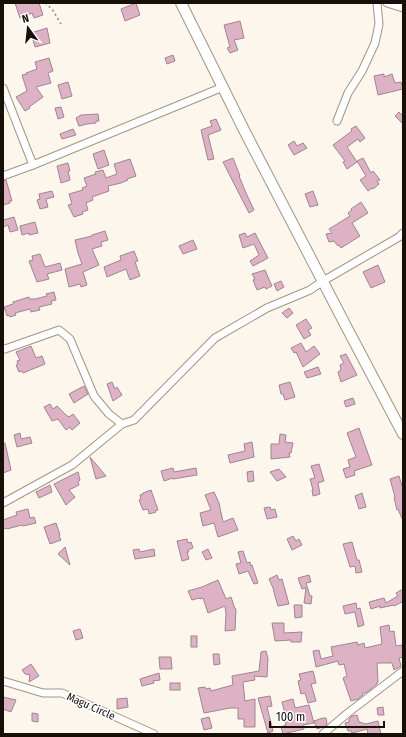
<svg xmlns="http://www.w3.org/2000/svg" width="406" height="737" font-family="'Fira Sans Condensed',sans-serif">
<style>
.building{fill:#deb2c5;stroke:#9f8590}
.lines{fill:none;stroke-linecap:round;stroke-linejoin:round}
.street-casing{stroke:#a59480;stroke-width:9}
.secondary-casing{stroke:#a59480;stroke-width:12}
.path{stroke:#8d867e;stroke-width:1.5;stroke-dasharray:2 3;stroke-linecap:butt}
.street{stroke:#fff;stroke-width:7}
.secondary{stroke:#fff;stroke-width:10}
.labels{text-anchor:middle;stroke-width:3.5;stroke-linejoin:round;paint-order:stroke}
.street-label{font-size:11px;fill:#161009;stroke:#fff}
</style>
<rect width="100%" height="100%" fill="#fdf6ed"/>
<g class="building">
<polygon points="15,3 39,3 43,15 34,18 32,13 20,18"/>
<polygon points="136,3 140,15 125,21 121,9"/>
<polygon points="240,21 244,38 234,40 238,50 230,53 227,48 230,47 224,25"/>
<polygon points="47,28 50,43 35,47 31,33"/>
<polygon points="173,55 175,61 167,64 165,58"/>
<polygon points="49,58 53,71 48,73 51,83 36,87 43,97 29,107 30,108 25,111 16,97 27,91 22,75 27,74 26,73 37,69 35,62"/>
<polygon points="384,74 384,77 392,74 395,83 401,82 403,89 378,95 374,76"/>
<polygon points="68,82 72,96 62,99 58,85"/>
<polygon points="61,107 64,117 58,119 55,108"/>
<polygon points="399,112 403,116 403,124 395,116"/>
<polygon points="98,114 99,121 96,121 96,123 87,124 79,126 76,118 81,115"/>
<polygon points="216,119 221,130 208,135 214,159 208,160 201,130 212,126 210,121"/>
<polygon points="356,126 365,138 360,142 358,139 347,147 357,162 347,169 343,162 345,161 333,145 352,131 351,129"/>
<polygon points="73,129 76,135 62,139 60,134"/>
<polygon points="294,141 297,146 303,143 307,148 294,155 288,145"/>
<polygon points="104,150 109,165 98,169 93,154"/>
<polygon points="233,158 240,176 239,176 246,193 254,210 249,213 223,162"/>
<polygon points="363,158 371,173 373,171 380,180 377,181 379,184 373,189 372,188 368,191 360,180 366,176 357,161"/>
<polygon points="130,159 136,176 127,179 128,180 121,183 108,186 109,191 92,197 93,200 86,203 88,210 82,212 83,214 74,217 68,205 72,204 69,194 83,190 82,188 87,186 84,178 96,174 95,172 103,170 106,178 117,174 114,164"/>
<polygon points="68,163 70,171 68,171 70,180 61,183 57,166"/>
<polygon points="6,180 12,201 9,201 10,203 3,205 3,181"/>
<polygon points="52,191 54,197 46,199 48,207 40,209 37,200 40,199 39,194"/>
<polygon points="313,191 318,205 310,207 305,194"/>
<polygon points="361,202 368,213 352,223 360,236 341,248 339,245 338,246 334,241 329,242 326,234 332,233 329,229 350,216 348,213 352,210 351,209"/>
<polygon points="14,217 18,230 10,232 8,225 3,227 3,220"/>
<polygon points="35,222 38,233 29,235 29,233 22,235 20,226"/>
<polygon points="105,231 108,240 101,242 102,246 92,249 99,265 83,272 87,285 81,287 80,284 69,287 65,269 82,264 78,253 75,240 92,236 92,235"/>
<polygon points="245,233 247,237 255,233 268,258 253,266 250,261 259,255 254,244 243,248 239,235"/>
<polygon points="193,240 197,249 183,254 179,246"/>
<polygon points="134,251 138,261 135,262 140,276 130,280 126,269 107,277 104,267 121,260 120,256"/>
<polygon points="40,254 45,267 60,263 62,270 47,274 49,279 37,282 29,261 33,260 32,256"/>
<polygon points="378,265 385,282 371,288 363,272"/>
<polygon points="265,270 272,286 266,289 265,287 257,290 253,280 255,279 252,274"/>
<polygon points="281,281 284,287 277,291 274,284"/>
<polygon points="54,292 56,300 51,301 52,304 39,307 40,310 31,312 30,309 15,313 16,315 10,317 9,315 7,316 4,307 13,304 13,302 29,297 29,299 35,299 47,296 46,294"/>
<polygon points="289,308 293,313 287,318 282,313"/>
<polygon points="306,319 312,328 308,330 311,335 304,339 296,325"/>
<polygon points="301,343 306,352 314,346 320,354 303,367 296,352 294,353 291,348"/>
<polygon points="31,346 36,358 42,356 45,364 23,373 22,371 19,372 16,365 18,364 17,361 20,360 16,352"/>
<polygon points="346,354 357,375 341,382 338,372 341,370 340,365 344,363 340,356"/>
<polygon points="318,367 321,374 307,378 304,372"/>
<polygon points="112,382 115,389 117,387 122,395 113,401 107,384"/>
<polygon points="290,382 295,397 285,400 283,394 281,394 279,385"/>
<polygon points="84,386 88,394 74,403 69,394"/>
<polygon points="353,398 355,404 346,407 344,401"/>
<polygon points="50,404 53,409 57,406 67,416 68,416 69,417 73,414 80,423 72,430 70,427 66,430 58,419 52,421 44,407"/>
<polygon points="359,428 372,465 354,471 355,475 346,478 343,469 350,467 348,460 356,457 347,433"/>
<polygon points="20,433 21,439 30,437 32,443 17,447 14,435"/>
<polygon points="280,434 286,435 285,442 293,443 291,453 289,453 290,457 271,459 271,444 279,444"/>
<polygon points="252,442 254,457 230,463 228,455 245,451 244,444"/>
<polygon points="5,443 11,470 3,473 3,444"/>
<polygon points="90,457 106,476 96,479"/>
<polygon points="319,464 324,481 318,483 320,494 313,496 312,490 313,490 310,479 315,478 311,466"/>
<polygon points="173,468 174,472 196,468 197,475 173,479 173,478 164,481 161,471"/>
<polygon points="279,469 286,477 277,481 270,472"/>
<polygon points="253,471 254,481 248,482 247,472"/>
<polygon points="78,472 80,480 78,482 79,485 69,490 75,497 66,505 54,484"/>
<polygon points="399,476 402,486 403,486 403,521 398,509 397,510 394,498 395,497 390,479"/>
<polygon points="50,485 52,492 39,498 36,492"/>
<polygon points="151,490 158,510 155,511 156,512 149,514 148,509 143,510 139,500 141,499 140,495 143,494 143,493"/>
<polygon points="214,492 219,503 223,522 233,518 238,530 218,537 214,523 203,526 200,513 211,510 205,495"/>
<polygon points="362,493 366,507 359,509 355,496"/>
<polygon points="270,507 271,510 275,509 277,517 267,519 264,508"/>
<polygon points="28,509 30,518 34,517 36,523 23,526 22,525 7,529 7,528 3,529 3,520 17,515 16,512"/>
<polygon points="56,523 60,535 59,536 61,540 50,544 44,527"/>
<polygon points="293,536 296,541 299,539 302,545 292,550 287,539"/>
<polygon points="187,539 188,543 191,542 193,548 188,550 189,552 187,552 189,559 182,561 177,541"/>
<polygon points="352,542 357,560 359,560 362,572 356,573 355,566 350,567 343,544"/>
<polygon points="65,547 70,565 58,554"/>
<polygon points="139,549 140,552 154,549 155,556 135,559 133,550"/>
<polygon points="208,549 212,558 206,560 202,552"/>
<polygon points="243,551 247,563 250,562 251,566 252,565 258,583 254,584 248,571 239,574 236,564 241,563 238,552"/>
<polygon points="277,575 279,580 282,579 289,604 278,606 275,596 273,588 269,579"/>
<polygon points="309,575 311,582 306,583 310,596 312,596 311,604 304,603 306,588 302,589 298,578"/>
<polygon points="218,580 226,599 231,597 235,609 236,609 235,630 225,631 226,614 225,606 208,613 203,598 200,599 199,598 192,600 188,591 202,587"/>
<polygon points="403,589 403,604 402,602 394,606 394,605 380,608 380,606 371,609 369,602 384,598 386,603 398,596 396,593"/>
<polygon points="356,603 357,609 360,608 364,625 358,627 355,612 345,614 343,606"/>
<polygon points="294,605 302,605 302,617 295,618"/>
<polygon points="272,623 284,623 284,633 302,632 301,642 291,642 291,640 275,641"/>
<polygon points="389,625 390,632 394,631 396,646 402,645 403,657 399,658 401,666 394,670 392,663 377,663 378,682 377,682 377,684 367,692 362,694 363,695 358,699 351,701 343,678 347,676 344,664 339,665 338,661 316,667 313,651 319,650 321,659 333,656 331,647 357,642 358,645 364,643 365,648 382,644 380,627"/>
<polygon points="80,629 83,638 76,640 73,631"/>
<rect x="191" y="636" width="6" height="11"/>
<polygon points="266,651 268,659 267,677 254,676 255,680 243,682 245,701 255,699 255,727 244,727 244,719 238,719 238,708 230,708 204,713 198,688 205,687 206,689 210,688 211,691 233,685 232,676 259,671 261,652"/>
<polygon points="213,654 219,654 220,664 214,665"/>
<polygon points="159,657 171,657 172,669 160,669"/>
<polygon points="31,664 39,676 29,682 30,675 25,674 22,670"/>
<polygon points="313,671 316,683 311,684 316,701 308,703 305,693 301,694 298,681 301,680 299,674"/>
<polygon points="159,673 160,680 153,681 154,683 142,686 140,679"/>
<rect x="170" y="683" width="10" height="7"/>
<polygon points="270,696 272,706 267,707 273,731 268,733 258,698"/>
<polygon points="3,697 16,700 11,712 3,709"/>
<polygon points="127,698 128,707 117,709 117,699"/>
<polygon points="293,699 295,708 309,705 314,723 303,725 304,729 283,734 281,727 286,725 284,719 286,718 282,702"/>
<polygon points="383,707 384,715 378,715 377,708"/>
<polygon points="32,713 38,714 38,722 32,721"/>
<polygon points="357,715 359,722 366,724 378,721 381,734 368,734 367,729 352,733 351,731 348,731 345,723 349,722 349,719 352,716"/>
<polygon points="209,717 212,728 204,730 201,719"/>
<polygon points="323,718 326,718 327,724 323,727 317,729 314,721"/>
</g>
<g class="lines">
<defs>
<g id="street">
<polyline points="387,3 403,8"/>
<polyline points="3,88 33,165"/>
<polyline points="337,121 348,93 362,71 375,43 379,24 377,3"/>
<polyline points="3,176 33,165 223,87"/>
<polyline points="3,348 5,349 59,330 70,339 94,396 109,414 122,424"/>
<polyline points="3,503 72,465 122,424 134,420 215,338 267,308 310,290 323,281 399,237 403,233"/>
<polyline points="3,681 43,693 62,693 154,734"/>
<polyline points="323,734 349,712 403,671"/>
</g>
<polyline id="secondary" points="181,3 244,130 347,328 403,434"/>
</defs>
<use href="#street" class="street-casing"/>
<use href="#secondary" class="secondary-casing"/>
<polyline class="path" points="45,3 52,9 61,24"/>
<use href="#street" class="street"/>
<use href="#secondary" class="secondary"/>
</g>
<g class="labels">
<g class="street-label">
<text transform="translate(91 706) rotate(24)" y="4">Magu Circle</text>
</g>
</g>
<rect width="406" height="737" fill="none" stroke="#161009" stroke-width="8"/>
<g transform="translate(28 28) rotate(345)" stroke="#ffffff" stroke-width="3" paint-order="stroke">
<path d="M0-3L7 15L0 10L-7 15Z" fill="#161009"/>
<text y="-6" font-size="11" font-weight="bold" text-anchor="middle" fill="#161009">N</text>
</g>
<path d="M270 721v6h114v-6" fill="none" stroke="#161009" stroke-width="2"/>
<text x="276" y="721" font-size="12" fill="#161009" stroke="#ffffff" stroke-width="3" paint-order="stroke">100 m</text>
</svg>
